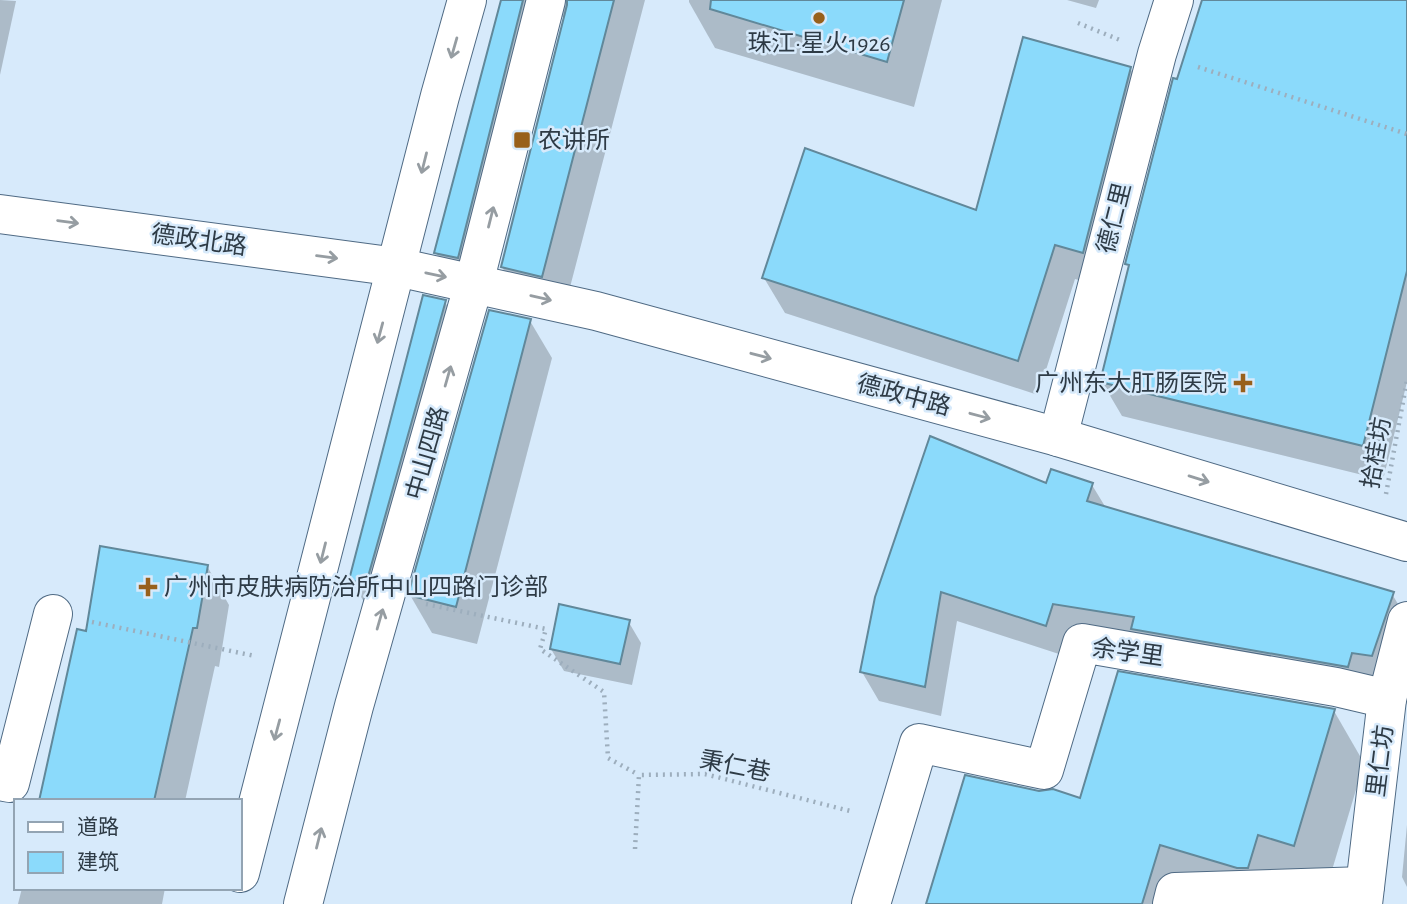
<svg xmlns="http://www.w3.org/2000/svg" width="1407" height="904" font-family="'Alegreya Sans','Noto Sans SC',sans-serif">
<style>
.shadow{fill:#0003}
.building{fill:#8bdafb;stroke:#61889a;stroke-width:2}
.lines{fill:none;stroke-linecap:round;stroke-linejoin:round}
.minor-casing{stroke:#4f6a84;stroke-width:40}
.major-casing{stroke:#4f6a84;stroke-width:40}
.path{stroke:#9daebd;stroke-width:4.5;stroke-dasharray:2 5;stroke-linecap:butt}
.minor{stroke:#fff;stroke-width:38}
.major{stroke:#fff;stroke-width:38}
.oneway{stroke:#969da2}
.poi-dot{fill:#98601b;stroke:#d7eafb;stroke-width:2.5}
.labels{text-anchor:middle;stroke-width:5;stroke-linejoin:round;paint-order:stroke}
.poi-label{font-size:24px;fill:#2e3b46;stroke:#d7eafb;text-anchor:start}
.street-label{font-size:24px;fill:#2e3b46;stroke:#d7eafb}
</style>
<rect width="100%" height="100%" fill="#d7eafb"/>
<g class="shadow">
<polygon points="0,0 16,1 0,75"/>
<polygon points="502,0 645,0 563,314 524,305 502,267 566,16 562,17 458,290 436,253"/>
<polygon points="689,0 942,0 914,107 715,48 689,2"/>
<polygon points="1067,0 1099,0 1096,8"/>
<polygon points="1204,0 1407,0 1407,382 1383,480 1122,416 1102,382 1130,268 1127,264 1178,81"/>
<polygon points="1130,68 1150,103 1103,287 1075,279 1038,395 785,313 764,278 977,212"/>
<polygon points="445,302 467,340 373,617 351,580"/>
<polygon points="530,321 552,358 477,644 432,633 410,595"/>
<polygon points="1047,485 1092,485 1106,508 1392,594 1407,619 1388,685 1062,655 957,621 941,716 879,701 862,672 876,597"/>
<polygon points="207,566 229,605 219,667 215,666 185,801 41,801 87,633"/>
<polygon points="628,621 641,643 632,685 564,671 551,649"/>
<polygon points="1334,711 1364,763 1324,897 1187,904 928,904 1082,800"/>
<polygon points="1407,825 1407,887 1402,877"/>
<polygon points="22,888 165,888 162,904 18,904"/>
</g>
<g class="building">
<polygon points="501,0 523,0 458,258 434,253"/>
<polygon points="567,0 614,0 542,277 501,267 567,5"/>
<polygon points="711,0 904,0 887,62 710,9"/>
<polygon points="1202,0 1407,0 1407,271 1363,446 1100,382 1129,265 1125,264 1173,78 1177,79"/>
<polygon points="1023,37 1131,67 1083,253 1055,245 1018,361 762,278 805,148 976,210"/>
<polygon points="423,295 446,300 366,584 349,580"/>
<polygon points="489,310 531,319 456,607 408,595"/>
<polygon points="930,436 1046,483 1051,469 1093,483 1087,501 1394,592 1372,656 1352,653 1348,667 1131,629 1134,617 1053,604 1046,626 941,592 925,687 860,672 875,597"/>
<polygon points="100,546 208,565 197,628 193,628 154,801 39,801 77,629 86,631"/>
<polygon points="559,604 630,620 620,664 550,649"/>
<polygon points="1118,671 1335,709 1294,846 1258,835 1248,868 1237,868 1160,845 1142,904 926,904 965,775 1039,791 1053,789 1080,798"/>
</g>
<g class="lines">
<defs>
<g id="minor">
<polyline points="0,214 397,267 596,311 1058,437 1407,542"/>
<polyline points="1058,437 1157,54 1174,0"/>
<polyline points="0,781 10,783 53,614"/>
<polyline points="871,904 919,743 1044,770 1082,643 1336,687 1387,699"/>
<polyline points="1172,904 1175,892 1365,886"/>
<polyline points="1363,904 1387,699 1407,621"/>
</g>
<g id="major">
<polyline points="240,873 440,96 467,0"/>
<polyline points="303,904 354,706 474,283 546,0"/>
</g>
</defs>
<use href="#minor" class="minor-casing"/>
<use href="#major" class="major-casing"/>
<g class="path">
<polyline points="1078,23 1120,40"/>
<polyline points="1198,67 1407,134"/>
<polyline points="1386,494 1407,380"/>
<polyline points="426,604 546,629 540,649 604,692 608,758 639,775"/>
<polyline points="92,622 255,656"/>
<polyline points="635,849 639,775 705,774 854,812"/>
</g>
<use href="#minor" class="minor"/>
<use href="#major" class="major"/>
</g>
<defs><path id="oneway-shaft" d="M-6 0H5M1.5-3L5.5 0L1.5 3" fill="none" stroke-width="1.6" stroke-linecap="round" stroke-linejoin="round" transform="scale(1.75)"/></defs>
<g class="oneway">
<use href="#oneway-shaft" transform="translate(454 48) rotate(106)"/>
<use href="#oneway-shaft" transform="translate(424 163) rotate(104)"/>
<use href="#oneway-shaft" transform="translate(491 217) rotate(-76)"/>
<use href="#oneway-shaft" transform="translate(68 222) rotate(8)"/>
<use href="#oneway-shaft" transform="translate(327 257) rotate(7)"/>
<use href="#oneway-shaft" transform="translate(436 275) rotate(12)"/>
<use href="#oneway-shaft" transform="translate(541 298) rotate(13)"/>
<use href="#oneway-shaft" transform="translate(380 333) rotate(105)"/>
<use href="#oneway-shaft" transform="translate(761 356) rotate(15)"/>
<use href="#oneway-shaft" transform="translate(448 376) rotate(-74)"/>
<use href="#oneway-shaft" transform="translate(980 416) rotate(15)"/>
<use href="#oneway-shaft" transform="translate(1199 479) rotate(17)"/>
<use href="#oneway-shaft" transform="translate(323 553) rotate(104)"/>
<use href="#oneway-shaft" transform="translate(380 619) rotate(-74)"/>
<use href="#oneway-shaft" transform="translate(277 730) rotate(105)"/>
<use href="#oneway-shaft" transform="translate(319 838) rotate(-76)"/>
</g>
<g class="poi-dot">
<circle cx="819" cy="18" r="7"/>
<rect x="513" y="131" width="18" height="18" rx="3.5"/>
<path d="M1239.5 372.5h7v7h7v7h-7v7h-7v-7h-7v-7h7z"/>
<path d="M144.5 576.5h7v7h7v7h-7v7h-7v-7h-7v-7h7z"/>
</g>
<g class="labels">
<g class="poi-label">
<text x="819" y="51" text-anchor="middle">珠江·星火1926</text>
<text x="538" y="148">农讲所</text>
<text x="1227" y="391" text-anchor="end">广州东大肛肠医院</text>
<text x="164" y="595">广州市皮肤病防治所中山四路门诊部</text>
</g>
<g class="street-label">
<text transform="translate(1114 218) rotate(-76)" y="8">德仁里</text>
<text transform="translate(199 240) rotate(8)" y="8">德政北路</text>
<text transform="translate(904 395) rotate(15)" y="8">德政中路</text>
<text transform="translate(427 453) rotate(-74)" y="8">中山四路</text>
<text transform="translate(1376 453) rotate(-80)" y="8">拾桂坊</text>
<text transform="translate(1128 652) rotate(8)" y="8">余学里</text>
<text transform="translate(1380 761) rotate(-83)" y="8">里仁坊</text>
<text transform="translate(735 766) rotate(11)" y="8">秉仁巷</text>
</g>
</g>
<rect x="14" y="799" width="228" height="91" fill="#d7eafb" stroke="#93a4b3" stroke-width="2"/>
<rect x="28" y="822" width="35" height="10" fill="#ffffff" stroke="#93a4b3" stroke-width="2"/>
<text x="77" y="834" font-size="21" fill="#2e3b46">道路</text>
<rect x="28" y="852" width="35" height="21" fill="#8bdafb" stroke="#93a4b3" stroke-width="2"/>
<text x="77" y="869" font-size="21" fill="#2e3b46">建筑</text>
</svg>
